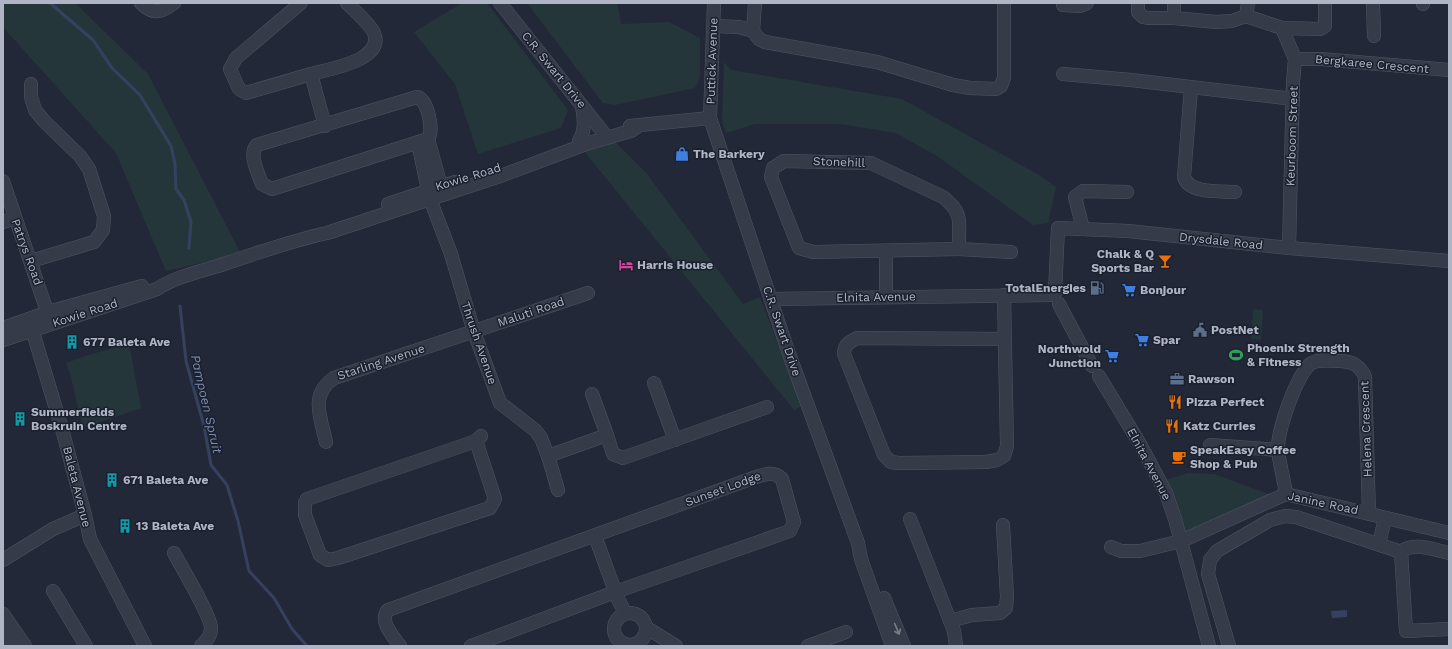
<svg xmlns="http://www.w3.org/2000/svg" width="1452" height="649" font-family="'Work Sans',sans-serif">
<style>
.green{fill:#25363b}
.water{fill:#36415f}
.lines{fill:none;stroke-linecap:round;stroke-linejoin:round}
.stream{stroke:#36415f;stroke-width:3}
.minor-casing{stroke:#505564;stroke-width:14}
.minor{stroke:#363b49;stroke-width:13}
.oneway{stroke:#797e8d}
.labels{text-anchor:middle;stroke-width:3;stroke-linejoin:round;paint-order:stroke}
.street-label{font-size:12px;fill:#b0b5c5;stroke:#1b202e}
.poi-label{font-size:12px;font-weight:bold;fill:#b0b5c5;stroke:#1b202e;text-anchor:start}
.water-label{font-size:13px;font-style:italic;fill:#7988ac;stroke:#1b202e}
</style>
<rect width="100%" height="100%" fill="#222838"/>
<g class="green">
<polygon points="3,3 75,3 148,74 241,254 166,271 116,153 3,27"/>
<polygon points="462,3 487,3 568,110 561,128 478,154 455,84 414,32"/>
<polygon points="527,3 617,3 621,24 669,22 700,38 700,77 695,88 615,105 603,103"/>
<polygon points="724,62 731,70 902,99 1039,175 1056,187 1048,223 1033,225 937,156 896,133 841,124 755,124 726,133 722,121"/>
<polygon points="614,141 647,174 743,304 760,297 801,406 794,410 584,151"/>
<polygon points="1253,309 1263,310 1261,340 1251,339"/>
<polygon points="129,344 141,408 83,428 70,373 66,363 88,355"/>
<polygon points="1188,473 1214,474 1274,496 1183,538 1163,481"/>
</g>
<polygon class="water" points="1347,610 1347,617 1332,618 1331,611"/>
<g class="lines">
<g class="stream">
<polyline points="50,3 93,40 112,68 140,95 171,146 175,164 176,189 184,200 191,222 189,248"/>
<polyline points="180,306 186,361 204,426 211,465 227,485 238,521 249,571 274,598 292,629 307,646"/>
</g>
<defs>
<g id="minor">
<path d="M141 3C153 15 161 13 174 3"/>
<polyline points="301,3 236,58 230,69 239,89 246,93 311,74 325,126"/>
<polyline points="500,3 607,137"/>
<polyline points="714,3 710,118 788,351 858,543 861,559 892,646"/>
<polyline points="755,3 753,31 759,39 765,42 877,62 953,85 970,88 996,89 1001,86 1004,78 1004,3"/>
<polyline points="1138,3 1138,12 1143,17 1148,18 1174,18"/>
<polyline points="1174,3 1174,18 1216,22 1232,21 1246,16 1282,28 1320,29 1325,26 1325,3"/>
<polyline points="1373,3 1374,36"/>
<polyline points="1423,3 1423,4"/>
<polyline points="1063,5 1080,6 1087,3"/>
<polyline points="1246,16 1248,3"/>
<polyline points="714,26 739,27 753,31"/>
<polyline points="1282,28 1295,59 1293,82 1289,248"/>
<polyline points="1295,59 1321,59 1449,70"/>
<path d="M311 74C328 69 385 61 374 33 371 25 354 10 347 3"/>
<polyline points="1063,74 1131,80 1293,99"/>
<path d="M1191 88 1184 177C1189 194 1221 191 1235 192"/>
<path d="M417 97C428 100 434 130 428 139L272 189 262 184C258 173 248 154 257 145Z"/>
<polyline points="630,126 710,118"/>
<polyline points="428,139 441,186 441,193"/>
<path d="M579 141C586 130 584 119 582 106"/>
<polyline points="418,143 430,199 451,254 474,332 500,403 535,430 541,438 548,456 607,435 613,454 623,458 767,407"/>
<path d="M784 161 871 163 943 197C965 214 958 223 959 249L813 252 799 248 771 177 773 168Z"/>
<polyline points="3,181 50,320"/>
<polyline points="388,204 455,182"/>
<polyline points="3,222 15,218"/>
<polyline points="1083,229 1075,197 1083,191 1127,192"/>
<polyline points="959,249 1011,252"/>
<polyline points="31,261 94,242 103,230 104,216 89,169 80,156 44,121 35,110 31,97 31,84"/>
<polyline points="1055,293 1058,228 1128,231 1289,248 1449,261"/>
<path d="M1004 295 1007 446 1004 456 997 460 986 462 899 463 891 462 884 455 844 354C844 345 849 342 857 338L1005 339"/>
<polyline points="886,296 886,252"/>
<polyline points="771,299 1053,295"/>
<polyline points="1059,304 1092,366"/>
<polyline points="29,319 62,429 85,515 90,539 145,646"/>
<polyline points="3,328 48,312 142,286"/>
<path d="M3 340 157 289C175 277 198 272 218 266 254 254 290 241 327 233L503 175 589 143 631 131 638 126"/>
<polyline points="1099,376 1140,444 1166,493 1175,519 1209,646"/>
<polyline points="654,383 675,440"/>
<polyline points="592,394 607,435"/>
<polyline points="476,441 307,499 305,503 305,515 320,555 328,560 338,558 490,508 495,499 476,441 481,436"/>
<path d="M326 442C321 418 309 395 334 378L588 293"/>
<polyline points="1210,445 1278,450"/>
<polyline points="548,456 558,490"/>
<path d="M1286 494C1284 480 1280 465 1278 451 1277 431 1295 380 1309 365 1316 358 1330 361 1339 361 1352 361 1360 365 1365 377L1369 513"/>
<polyline points="910,519 954,631 956,646"/>
<polyline points="595,536 618,599 625,613"/>
<polyline points="1379,544 1385,518"/>
<polyline points="1111,547 1121,551 1140,551 1181,541 1286,494 1449,533"/>
<path d="M1401 552C1413 541 1435 550 1449 553"/>
<path d="M174 553C181 566 211 616 211 628 211 636 207 640 201 646"/>
<polyline points="3,560 53,529 85,515"/>
<polyline points="53,591 86,646"/>
<polyline points="884,598 904,646"/>
<circle cx="630" cy="629" r="16"/>
<polyline points="3,614 25,646"/>
<polyline points="950,621 972,615 1000,613 1006,608 1007,597 1003,525"/>
<polyline points="647,628 676,646"/>
<polyline points="3,633 14,646"/>
<path d="M400 646C394 637 378 621 388 610L756 477C766 474 774 471 782 479L794 522 790 531 615 592 471 646"/>
<polyline points="808,646 846,632"/>
<polyline points="1229,646 1208,574 1210,560 1217,551 1270,520 1285,516 1296,517 1401,552 1406,631 1449,629"/>
</g>
</defs>
<use href="#minor" class="minor-casing"/>
<use href="#minor" class="minor"/>
</g>
<defs><path id="oneway-shaft" d="M-6 0H5M1.5-3L5.5 0L1.5 3" fill="none" stroke-width="1.6" stroke-linecap="round" stroke-linejoin="round"/></defs>
<use class="oneway" href="#oneway-shaft" transform="translate(897 629) rotate(67)"/>
<defs>
<symbol id="shop-bare" viewBox="-9 -9 18 18"><path d="M-5-2.5h2.3a2.7 3.5 0 0 1 5.4 0H5L5.5 6h-11ZM-1.5-2.5h3a1.5 2.3 0 0 0-3 0Z" fill="#3f7fe0" stroke="#1b202e" stroke-width="2.5" paint-order="stroke"/></symbol>
<symbol id="bar-bare" viewBox="-9 -9 18 18"><path d="M-6-5H6L.8 .8V4.5H3.5V6h-7V4.5H-.8V.8Z" fill="#e8710a" stroke="#1b202e" stroke-width="2.5" paint-order="stroke"/></symbol>
<symbol id="hotel-bare" viewBox="-9 -9 18 18"><path d="M-6-4.5h1.5V1H6V5H4.5V3h-9V5H-6ZM-4 0a1.8 1.8 0 1 1 3.6 0ZM.5 0V-2.5h3Q6-2.5 6 0Z" fill="#d1479c" stroke="#1b202e" stroke-width="2.5" paint-order="stroke"/></symbol>
<symbol id="fuel-bare" viewBox="-9 -9 18 18"><path d="M-5.5-6h7V0h2V4h1.3V-2.5L3-4.5l.8-.8L6-3V5H2.5V1h-1V6h-7ZM-4.2-4.7v3.2H.2V-4.7Z" fill="#5c6f8a" stroke="#1b202e" stroke-width="2.5" paint-order="stroke"/></symbol>
<symbol id="supermarket-bare" viewBox="-9 -9 18 18"><path d="M-6-5.5h2.5l.6 2H6L4.5 2H-2.5L-4.4-4H-6ZM-1.5 3.2a1.3 1.3 0 1 0 .1 0ZM3 3.2a1.3 1.3 0 1 0 .1 0Z" fill="#3f7fe0" stroke="#1b202e" stroke-width="2.5" paint-order="stroke"/></symbol>
<symbol id="civic-bare" viewBox="-9 -9 18 18"><path d="M-.6-6.5H3V-4.5H.6V-3L4-1V1h2V6H-6V1h2V-1L-.6-3ZM-1.2 2.5V6h2.4V2.5Z" fill="#5c6f8a" stroke="#1b202e" stroke-width="2.5" paint-order="stroke"/></symbol>
<symbol id="building-bare" viewBox="-9 -9 18 18"><path d="M-4-6H4V6H1V3H-1V6H-4ZM-2.5-4.3h1.7v1.8h-1.7ZM.8-4.3h1.7v1.8H.8ZM-2.5-1h1.7V.8h-1.7ZM.8-1h1.7V.8H.8Z" fill="#0f9aa8" stroke="#1b202e" stroke-width="2.5" paint-order="stroke"/></symbol>
<symbol id="stadium-bare" viewBox="-9 -9 18 18"><path d="M0-5a6.5 5 0 1 0 0 10a6.5 5 0 1 0 0-10ZM-3.5-1.8h7v3.6h-7Z" fill="#2e9e5b" stroke="#1b202e" stroke-width="2.5" paint-order="stroke"/></symbol>
<symbol id="office-bare" viewBox="-9 -9 18 18"><path d="M-6-3h4V-5.5h4V-3h4V5H-6ZM-1-4.5V-3h2v-1.5ZM-6 0V1H6V0Z" fill="#5c6f8a" stroke="#1b202e" stroke-width="2.5" paint-order="stroke"/></symbol>
<symbol id="restaurant-bare" viewBox="-9 -9 18 18"><path d="M-5-6h1v4h1v-4h1v4h1v-4h1v5L-1.5 .5V6h-2V.5L-5-1ZM5-6V6H3V1.5H1.5Q1.5-4 5-6Z" fill="#e8710a" stroke="#1b202e" stroke-width="2.5" paint-order="stroke"/></symbol>
<symbol id="cafe-bare" viewBox="-9 -9 18 18"><path d="M-5.5-4.5H6V0H3Q3 3.5 0 3.5H-2.5Q-5.5 3.5-5.5 0ZM3-3.2v2h1.7v-2ZM-6 4.5H4V6H-6Z" fill="#e8710a" stroke="#1b202e" stroke-width="2.5" paint-order="stroke"/></symbol>
</defs>
<g fill-rule="evenodd">
<use href="#shop-bare" x="672" y="144" width="20" height="20"/>
<use href="#bar-bare" x="1155" y="251" width="20" height="20"/>
<use href="#hotel-bare" x="616" y="255" width="20" height="20"/>
<use href="#fuel-bare" x="1087" y="278" width="20" height="20"/>
<use href="#supermarket-bare" x="1119" y="280" width="20" height="20"/>
<use href="#civic-bare" x="1190" y="320" width="20" height="20"/>
<use href="#supermarket-bare" x="1132" y="330" width="20" height="20"/>
<use href="#building-bare" x="62" y="332" width="20" height="20"/>
<use href="#stadium-bare" x="1226" y="345" width="20" height="20"/>
<use href="#supermarket-bare" x="1102" y="346" width="20" height="20"/>
<use href="#office-bare" x="1167" y="369" width="20" height="20"/>
<use href="#restaurant-bare" x="1165" y="392" width="20" height="20"/>
<use href="#building-bare" x="10" y="409" width="20" height="20"/>
<use href="#restaurant-bare" x="1162" y="416" width="20" height="20"/>
<use href="#cafe-bare" x="1169" y="447" width="20" height="20"/>
<use href="#building-bare" x="102" y="470" width="20" height="20"/>
<use href="#building-bare" x="115" y="516" width="20" height="20"/>
</g>
<g class="labels">
<g class="street-label">
<text transform="translate(712 61) rotate(-88)" y="4">Puttick Avenue</text>
<text transform="translate(1372 64) rotate(5)" y="4">Bergkaree Crescent</text>
<text transform="translate(554 70) rotate(51)" y="4">C.R. Swart Drive</text>
<text transform="translate(1292 136) rotate(-88)" y="4">Keurboom Street</text>
<text transform="translate(839 162) rotate(2)" y="4">Stonehill</text>
<text transform="translate(468 177) rotate(-17)" y="4">Kowie Road</text>
<text transform="translate(1221 241) rotate(6)" y="4">Drysdale Road</text>
<text transform="translate(27 252) rotate(70)" y="4">Patrys Road</text>
<text transform="translate(876 297) rotate(-1)" y="4">Elnita Avenue</text>
<text transform="translate(531 312) rotate(-19)" y="4">Maluti Road</text>
<text transform="translate(85 313) rotate(-18)" y="4">Kowie Road</text>
<text transform="translate(782 331) rotate(71)" y="4">C.R. Swart Drive</text>
<text transform="translate(479 343) rotate(71)" y="4">Thrush Avenue</text>
<text transform="translate(381 362) rotate(-18)" y="4">Starling Avenue</text>
<text transform="translate(1366 429) rotate(-92)" y="4">Helena Crescent</text>
<text transform="translate(1149 464) rotate(62)" y="4">Elnita Avenue</text>
<text transform="translate(77 487) rotate(76)" y="4">Baleta Avenue</text>
<text transform="translate(723 489) rotate(-20)" y="4">Sunset Lodge</text>
<text transform="translate(1323 503) rotate(12)" y="4">Janine Road</text>
</g>
<g class="poi-label">
<text x="693" y="158">The Barkery</text>
<text x="1154" y="258" text-anchor="end">Chalk &amp; Q<tspan x="1154" dy="14">Sports Bar</tspan></text>
<text x="637" y="269">Harris House</text>
<text x="1086" y="292" text-anchor="end">TotalEnergies</text>
<text x="1140" y="294">Bonjour</text>
<text x="1211" y="334">PostNet</text>
<text x="1153" y="344">Spar</text>
<text x="83" y="346">677 Baleta Ave</text>
<text x="1247" y="352">Phoenix Strength<tspan x="1247" dy="14">&amp; Fitness</tspan></text>
<text x="1101" y="353" text-anchor="end">Northwold<tspan x="1101" dy="14">Junction</tspan></text>
<text x="1188" y="383">Rawson</text>
<text x="1186" y="406">Pizza Perfect</text>
<text x="31" y="416">Summerfields<tspan x="31" dy="14">Boskruin Centre</tspan></text>
<text x="1183" y="430">Katz Curries</text>
<text x="1190" y="454">SpeakEasy Coffee<tspan x="1190" dy="14">Shop &amp; Pub</tspan></text>
<text x="123" y="484">671 Baleta Ave</text>
<text x="136" y="530">13 Baleta Ave</text>
</g>
<g class="water-label">
<text transform="translate(207 404) rotate(77)" y="5">Pampoen Spruit</text>
</g>
</g>
<rect width="1452" height="649" fill="none" stroke="#b0b5c5" stroke-width="8"/>
</svg>
